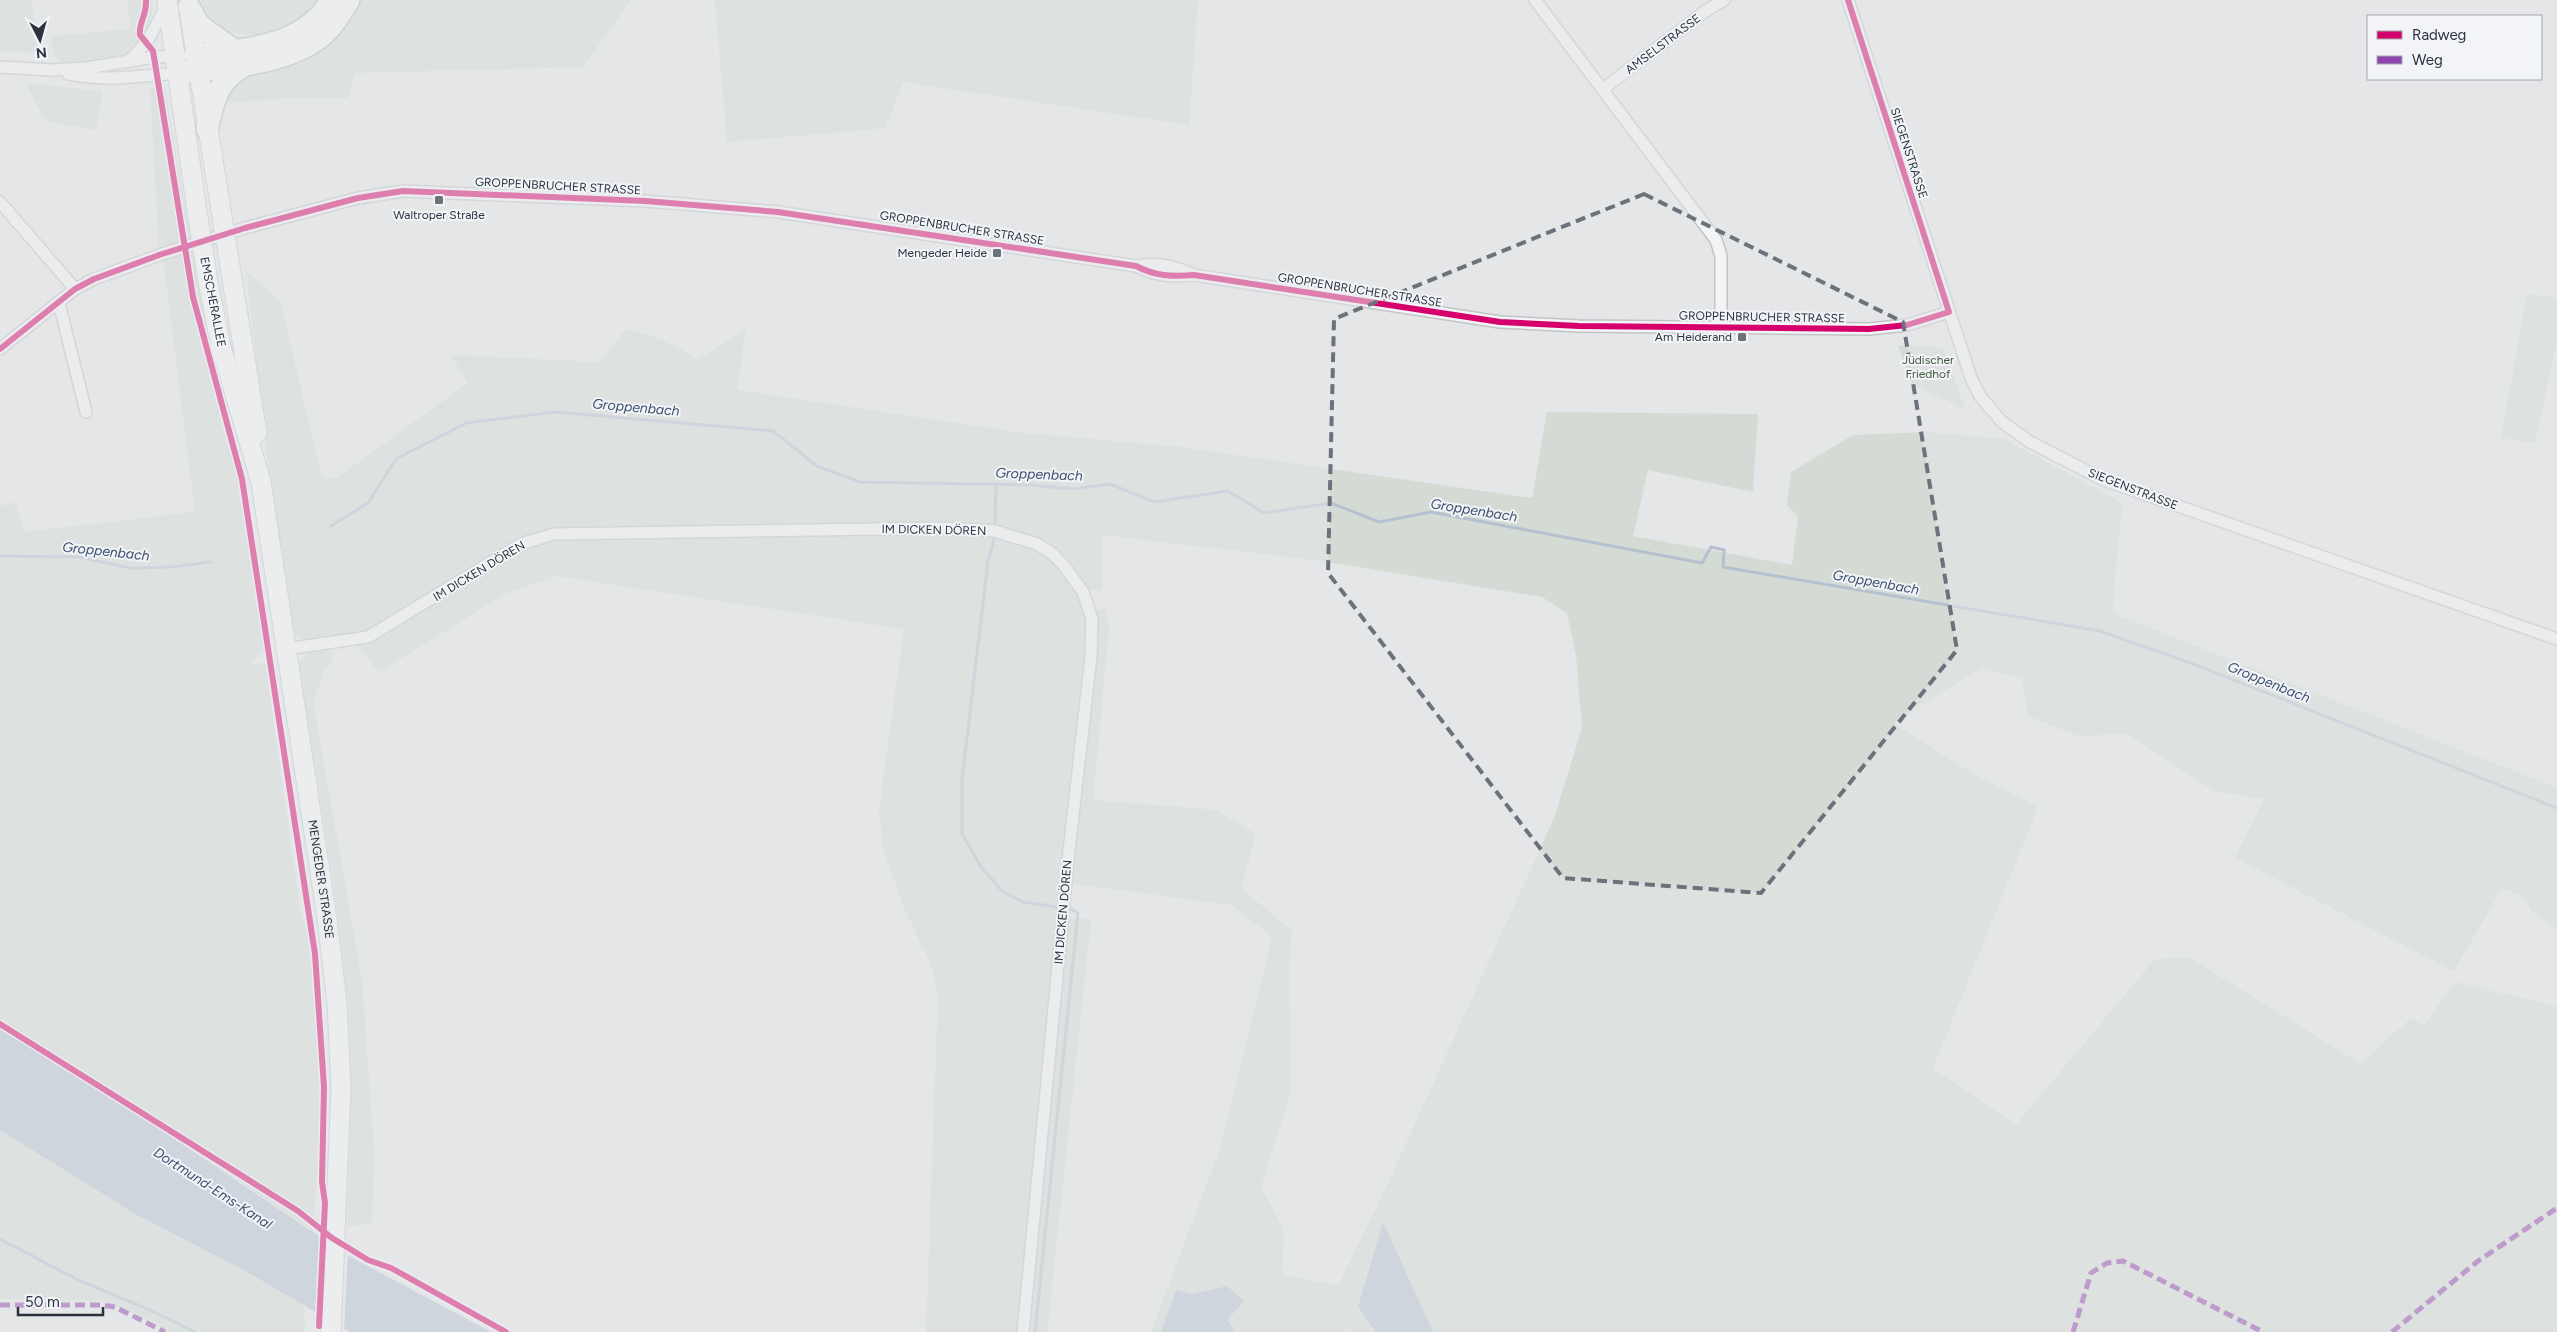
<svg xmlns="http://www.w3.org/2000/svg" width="2557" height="1332" font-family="Figtree,sans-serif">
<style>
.green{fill:#d4dbd5;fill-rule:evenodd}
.water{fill:#b6c1d0}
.pier{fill:#e4e6e8}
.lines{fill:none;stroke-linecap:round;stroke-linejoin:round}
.stream{stroke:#b6c1d0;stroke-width:3}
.street-casing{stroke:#c2c4c6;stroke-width:14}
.primary-casing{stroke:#c1c3c5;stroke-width:21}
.highway-casing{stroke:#b7b9bc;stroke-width:24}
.street{stroke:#f3f4f5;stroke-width:11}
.primary{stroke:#f7f7f7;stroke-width:19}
.highway{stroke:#f7f7f7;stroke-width:21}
.primary-bridge-casing{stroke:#c1c3c5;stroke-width:21;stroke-linecap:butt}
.primary-bridge{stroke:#f7f7f7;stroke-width:19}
.quiet{stroke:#8e44ad;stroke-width:5;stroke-dasharray:10 5;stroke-linecap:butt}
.cycleway-casing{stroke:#f2f4f7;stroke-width:9}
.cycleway{stroke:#d6006c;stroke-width:6}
.marked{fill:none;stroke:#6c717b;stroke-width:4;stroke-dasharray:10 6;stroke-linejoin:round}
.poi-dot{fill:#6c717b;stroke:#f2f4f7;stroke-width:2}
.labels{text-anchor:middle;stroke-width:4;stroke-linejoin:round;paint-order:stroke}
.street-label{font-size:12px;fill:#2c3240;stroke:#f2f4f7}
.poi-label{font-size:12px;fill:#2c3240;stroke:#f2f4f7;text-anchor:end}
.park-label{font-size:12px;fill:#3f5a3b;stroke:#f2f4f7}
.water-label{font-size:14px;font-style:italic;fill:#3b4f6f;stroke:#f2f4f7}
</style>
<rect width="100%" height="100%" fill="#e4e6e8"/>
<g class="green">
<polygon points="0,0 32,0 37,53 0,51"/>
<path d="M127 0H152C153 10 152 16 148 26 135 65 96 62 63 64 53 55 51 49 51 36L130 29Z"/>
<polygon points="198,0 319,0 310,16 283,30 254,35 220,32 200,17"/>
<polygon points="357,0 631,0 583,67 354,73 348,98 292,98 222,103 229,85"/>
<polygon points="715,0 1198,0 1189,125 903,82 885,128 727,142"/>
<polygon points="25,83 102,91 96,130 46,121"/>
<path d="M165 87 197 279 223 379 232 447 243 507 265 649 251 664 265 663 301 916C310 935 310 955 313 976 323 1060 322 1146 312 1230L125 1106 0 1028V506L15 502 24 532 195 512 163 257 159 250 150 88Z"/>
<path d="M246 271 280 301 321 473 326 479 337 478 468 383 451 355 600 362 626 329C653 336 675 343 698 360L746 329 737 390 1016 432 1180 447 1532 498 1547 412 1758 414 1753 492 1648 470 1633 536 1792 565 1798 517 1787 505 1791 472 1853 435 1926 432 2004 439 2122 503 2112 613 2557 788V929L2531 911 2523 896 2502 888 2454 971 2235 858 2264 799 2214 791 2128 734 2078 736 2028 716 2022 679 1982 667 1893 723 1972 773 2038 807 1933 1068 2016 1125 2155 959 2190 958 2361 1064 2411 1018 2424 1026 2455 982 2557 1007V1332H1433L1383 1223 1358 1307 1376 1332H1350L1347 1329 1346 1332H1235L1227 1320V1286L1192 1294 1176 1290 1161 1332H1151L1221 1146 1272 937 1232 905 1073 884 1079 810 1063 868 1018 1332H926L938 996 932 967 904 908 883 848 879 811 904 629 556 576 505 594 379 672 349 635 305 641 294 631 284 577 265 440ZM996 526C1043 537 1058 552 1089 589L1102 591V535L1322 561 1542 597 1567 613 1576 656 1582 728 1554 818 1377 1207 1338 1286 1282 1274 1284 1230 1261 1187 1290 1094 1289 962 1292 931 1241 888 1256 834 1217 810 1093 800 1109 628 1105 609 1097 611 1096 654 1082 593 1041 548Z"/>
<polygon points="2527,294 2557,298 2557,341 2535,443 2501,438"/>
<polygon points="1898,346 1938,347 1944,350 1965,409 1913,385"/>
<path d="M326 649 331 652 333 660 324 672 313 702 362 980 374 1152 372 1224 347 1226C349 1152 354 1077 348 1003 337 889 316 776 298 663L309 652Z"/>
<polygon points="1066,916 1091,920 1047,1332 1026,1332"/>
<polygon points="0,1130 137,1215 242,1269 304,1305 305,1332 169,1332 157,1323 104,1301 0,1299"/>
</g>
<g class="water">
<polygon points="0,1028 125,1106 349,1256 491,1332 350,1332 242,1269 137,1215 0,1130"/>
<polygon points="1383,1222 1433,1332 1376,1332 1358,1307"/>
<polygon points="1227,1286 1244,1301 1227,1320 1235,1332 1161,1332 1176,1290 1192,1294"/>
</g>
<polygon class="pier" points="321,1233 348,1252 344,1331 316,1315"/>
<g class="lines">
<g class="stream">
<polyline points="331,526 368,503 396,459 466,423 555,412 773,431 817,466 860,482 1031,485 1073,489 1110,484 1154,502 1228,491 1264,513 1331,503 1379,522 1431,512 1702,563 1711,547 1724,550 1723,567 2100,631 2196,665 2557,808"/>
<polyline points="995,527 996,484"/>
<polyline points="995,536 988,561 962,780 962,834 981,867 1003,892 1023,902 1057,907"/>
<polyline points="0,556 79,557 130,568 171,567 210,562"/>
<polyline points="0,1239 78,1280 150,1310 195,1332"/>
<polyline points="1035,1332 1078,913 1068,908"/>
</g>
<defs>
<g id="street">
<polyline points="1535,0 1716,240 1721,256 1721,327"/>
<polyline points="1848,0 1971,378 1980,396 2002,422 2030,442 2104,480 2557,639"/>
<polyline points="128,62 147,42 167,5"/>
<polyline points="0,67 51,70 87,68 154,57 180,56"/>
<path d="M68 74C104 82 141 76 178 73"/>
<polyline points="1603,89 1707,10 1724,0"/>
<polyline points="0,202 75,289"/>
<path d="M1136 266C1158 262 1174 266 1194 275"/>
<polyline points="59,303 86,412"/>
<path d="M0 349 75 289 94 279 162 254 245 228 358 198 403 191 645 201 778 212 1136 266C1155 276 1172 277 1194 275L1500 322 1579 326 1869 329 1907 325 1949 312"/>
<polyline points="286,649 368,637 521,544 554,534 943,528 995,531 1037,544 1053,554 1065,567 1083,592 1092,619 1091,656 1069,851 1023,1332"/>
</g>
<g id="primary">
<polyline points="167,0 198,218"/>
<polyline points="189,9 221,210"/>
<path id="s1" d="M208 282 221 347 261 482 327 918 337 1003 341 1088 331 1332"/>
<polyline points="234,291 257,433"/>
</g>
<g id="highway">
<polyline points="189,7 199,25 234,50"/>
<path d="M195 55C244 49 304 48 331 0"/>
<path d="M178 73C222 68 290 65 324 34 334 25 342 12 349 0"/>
<path d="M207 129C215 100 216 81 244 66"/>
</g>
</defs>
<use href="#street" class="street-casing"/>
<use href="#primary" class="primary-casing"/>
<use href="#highway" class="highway-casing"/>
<use href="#street" class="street"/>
<use href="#primary" class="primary"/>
<use href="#highway" class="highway"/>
<defs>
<g id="primary-bridge">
<polyline points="221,210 234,291"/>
<polyline points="198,218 208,282"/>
</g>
</defs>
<use href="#primary-bridge" class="primary-bridge-casing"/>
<use href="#primary-bridge" class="primary-bridge"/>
<g class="quiet">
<polyline points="0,1305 102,1305 115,1307 165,1332"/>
<polyline points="2073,1332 2091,1273 2107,1263 2123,1261 2263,1332"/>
<polyline points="2392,1332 2478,1261 2557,1208"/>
</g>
<defs>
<g id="cycleway">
<path d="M146 0C147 15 138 24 140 35L153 51 193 297 242 479 315 954 324 1087 322 1182 325 1203 319 1326"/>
<path d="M0 349 75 289 94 279 162 254 245 228 358 198 403 191 645 201 778 212 1136 266C1155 276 1172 277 1194 275L1500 322 1579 326 1869 329 1907 325 1949 312 1848 0"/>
<polyline points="0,1024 298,1211 332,1238 368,1260 391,1268 506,1332"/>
</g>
</defs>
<use href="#cycleway" class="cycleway-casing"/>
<use href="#cycleway" class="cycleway"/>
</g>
<path d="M0 0H2557V1332H0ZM1644 194 1903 322 1957 650 1761 893 1563 878 1328 573 1334 319Z" fill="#e4e6e8" fill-opacity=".55" fill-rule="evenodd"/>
<path class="marked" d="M1644 194 1903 322 1957 650 1761 893 1563 878 1328 573 1334 319Z"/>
<g class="poi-dot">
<rect x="434" y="195" width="10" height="10" rx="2.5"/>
<rect x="992" y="248" width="10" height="10" rx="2.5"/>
<rect x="1737" y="332" width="10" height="10" rx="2.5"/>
</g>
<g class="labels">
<g class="street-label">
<text transform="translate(1663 44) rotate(-37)" y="4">AMSELSTRASSE</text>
<text transform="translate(1909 153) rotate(72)" y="4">SIEGENSTRASSE</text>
<text transform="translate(558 186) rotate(3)" y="4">GROPPENBRUCHER STRASSE</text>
<text transform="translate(962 228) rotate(9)" y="4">GROPPENBRUCHER STRASSE</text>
<text transform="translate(1360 290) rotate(9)" y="4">GROPPENBRUCHER STRASSE</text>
<text transform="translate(213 302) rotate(79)" y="4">EMSCHERALLEE</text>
<text transform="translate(1762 317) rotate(1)" y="4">GROPPENBRUCHER STRASSE</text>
<text transform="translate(2133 489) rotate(21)" y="4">SIEGENSTRASSE</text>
<text transform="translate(934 530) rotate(1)" y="4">IM DICKEN DÖREN</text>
<text transform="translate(479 571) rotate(-31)" y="4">IM DICKEN DÖREN</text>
<text dy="4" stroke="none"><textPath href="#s1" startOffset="609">MENGEDER STRASSE</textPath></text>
<text transform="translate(1063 912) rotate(-85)" y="4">IM DICKEN DÖREN</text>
</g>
<g class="poi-label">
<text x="439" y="219" text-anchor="middle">Waltroper Straße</text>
<text x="987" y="257">Mengeder Heide</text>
<text x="1732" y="341">Am Heiderand</text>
</g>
<g class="park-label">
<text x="1928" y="364">Jüdischer<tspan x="1928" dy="14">Friedhof</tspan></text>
</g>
<g class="water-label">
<text transform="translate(636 407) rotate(5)" y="5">Groppenbach</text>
<text transform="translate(1039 474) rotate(2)" y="5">Groppenbach</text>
<text transform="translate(1474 510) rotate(9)" y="5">Groppenbach</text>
<text transform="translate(106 551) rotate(6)" y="5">Groppenbach</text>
<text transform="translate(1876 582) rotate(10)" y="5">Groppenbach</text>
<text transform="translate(2269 682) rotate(22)" y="5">Groppenbach</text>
<text transform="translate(213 1188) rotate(33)" y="5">Dortmund-Ems-Kanal</text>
</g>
</g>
<rect x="2367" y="15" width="175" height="65" fill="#f2f4f7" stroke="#a3a6ae"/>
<rect x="2377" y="31" width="25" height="8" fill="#d6006c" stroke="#a3a6ae"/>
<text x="2412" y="40" font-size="15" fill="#2c3240">Radweg</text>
<rect x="2377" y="56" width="25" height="8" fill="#8e44ad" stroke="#a3a6ae"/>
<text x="2412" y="65" font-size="15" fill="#2c3240">Weg</text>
<g transform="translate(40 40) rotate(174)" stroke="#f2f4f7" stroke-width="4" paint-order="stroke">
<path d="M0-4L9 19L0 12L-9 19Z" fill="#2c3240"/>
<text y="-8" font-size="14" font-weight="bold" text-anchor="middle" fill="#2c3240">N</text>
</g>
<path d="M18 1307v8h85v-8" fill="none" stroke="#2c3240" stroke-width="2.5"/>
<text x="25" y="1307" font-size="15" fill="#2c3240" stroke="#f2f4f7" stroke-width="4" paint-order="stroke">50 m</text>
</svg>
